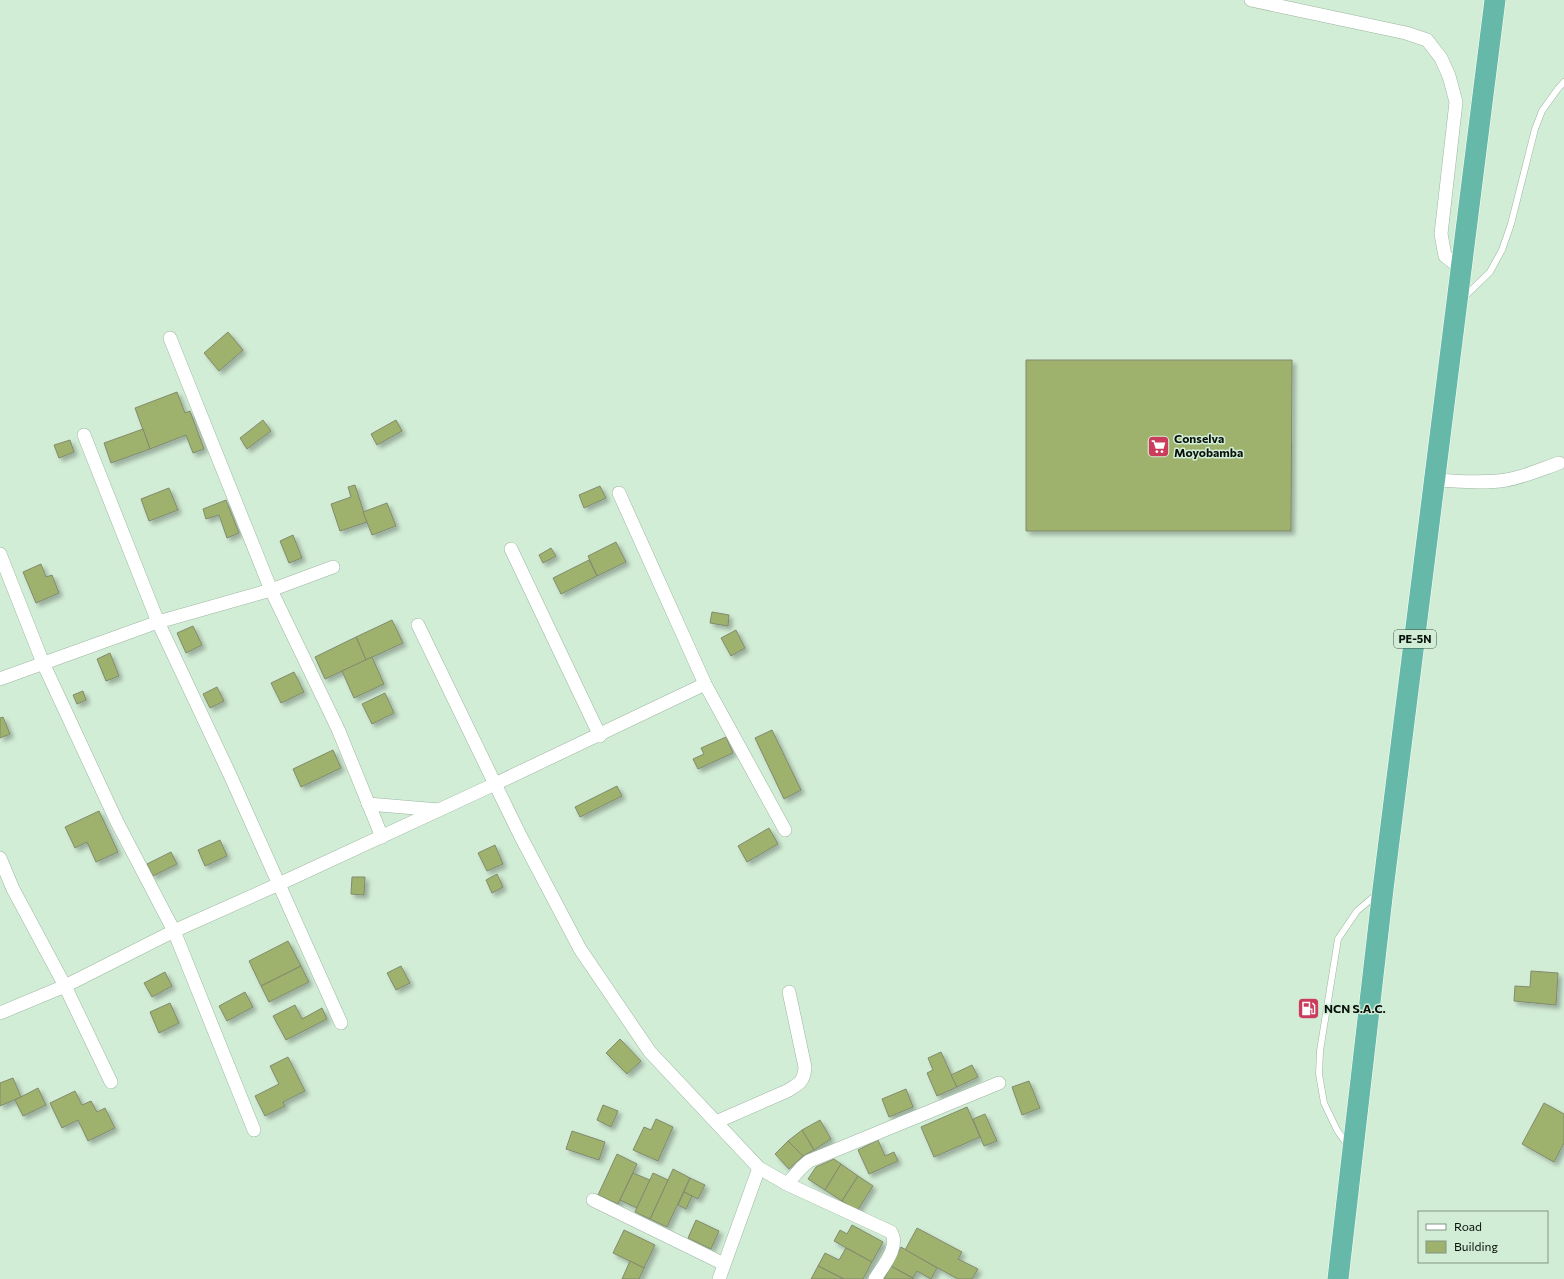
<svg xmlns="http://www.w3.org/2000/svg" width="1564" height="1279" font-family="Commissioner,sans-serif">
<style>
.building{fill:#9eb26d;stroke:#818a6e;filter:url(#shadow)}
.lines{fill:none;stroke-linecap:round;stroke-linejoin:round}
.service-casing{stroke:#9cb6a0;stroke-width:7}
.minor-casing{stroke:#9cb6a0;stroke-width:14}
.trunk-casing{stroke:#fff;stroke-width:22}
.service{stroke:#fff;stroke-width:6}
.minor{stroke:#fff;stroke-width:13}
.trunk{stroke:#66b8a8;stroke-width:21}
.labels{text-anchor:middle;stroke-width:3;stroke-linejoin:round;paint-order:stroke}
.shield{fill:#d2edd6;stroke:#455347;stroke-width:1}
.shield-label{font-size:11px;font-weight:bold;fill:#08110a}
.poi-label{font-size:12px;font-weight:bold;fill:#08110a;stroke:#d2edd6;text-anchor:start}
</style>
<defs>
<filter id="shadow"><feDropShadow dx="3.5" dy="3.5" stdDeviation="2" flood-color="#0004"/></filter>
</defs>
<rect width="100%" height="100%" fill="#d2edd6"/>
<g class="building">
<polygon points="228,332 243,350 219,371 204,353"/>
<polygon points="1026,360 1292,360 1291,531 1026,531"/>
<polygon points="177,392 185,413 190,411 204,449 193,453 186,435 150,449 135,408"/>
<polygon points="263,420 271,431 247,449 240,438"/>
<polygon points="396,420 402,431 377,445 371,434"/>
<polygon points="143,429 150,449 111,463 104,443"/>
<polygon points="70,440 74,452 59,458 54,445"/>
<polygon points="355,485 367,522 340,531 331,504 351,497 348,487"/>
<polygon points="600,486 606,498 584,508 579,495"/>
<polygon points="169,488 178,510 149,521 141,499"/>
<polygon points="226,500 239,533 227,538 219,515 206,519 203,509"/>
<polygon points="387,503 396,526 372,535 363,512"/>
<polygon points="293,535 302,558 289,563 280,541"/>
<polygon points="616,542 626,562 597,576 588,556"/>
<polygon points="551,548 556,556 543,563 539,555"/>
<polygon points="589,560 597,576 561,594 553,578"/>
<polygon points="41,564 46,577 52,575 59,593 36,603 23,572"/>
<polygon points="712,612 729,615 728,626 710,623"/>
<polygon points="392,620 403,643 366,660 356,637"/>
<polygon points="193,626 202,645 186,653 177,633"/>
<polygon points="736,630 745,648 731,656 721,638"/>
<polygon points="356,637 366,660 325,679 315,657"/>
<polygon points="110,653 119,676 106,681 97,659"/>
<polygon points="372,657 384,684 354,698 342,671"/>
<polygon points="294,672 304,692 281,703 271,683"/>
<polygon points="217,687 224,701 210,708 203,694"/>
<polygon points="83,691 86,700 77,704 73,695"/>
<polygon points="385,693 394,713 372,724 362,704"/>
<polygon points="3,717 10,734 0,738 0,718"/>
<polygon points="772,730 801,790 784,799 755,738"/>
<polygon points="726,737 733,753 698,769 693,759 704,754 701,748"/>
<polygon points="333,750 341,768 301,787 293,769"/>
<polygon points="617,786 622,796 580,817 575,807"/>
<polygon points="99,811 118,852 96,862 87,842 75,848 65,827"/>
<polygon points="769,828 778,844 747,862 738,846"/>
<polygon points="220,840 227,856 205,866 198,850"/>
<polygon points="495,845 503,864 487,871 478,853"/>
<polygon points="171,852 177,864 153,876 147,864"/>
<polygon points="497,874 503,887 492,893 486,880"/>
<polygon points="352,877 365,877 364,895 351,894"/>
<polygon points="288,941 301,966 261,986 249,961"/>
<polygon points="301,966 309,982 269,1002 261,986"/>
<polygon points="401,966 410,983 396,990 387,973"/>
<polygon points="1531,971 1558,973 1556,1005 1514,1001 1515,986 1530,987"/>
<polygon points="165,972 172,986 152,997 144,983"/>
<polygon points="245,992 253,1007 227,1021 219,1006"/>
<polygon points="170,1003 179,1023 159,1033 150,1012"/>
<polygon points="295,1005 302,1019 322,1008 327,1019 286,1040 273,1016"/>
<polygon points="620,1039 641,1061 627,1074 606,1053"/>
<polygon points="941,1052 957,1087 937,1096 927,1073 933,1070 928,1058"/>
<polygon points="288,1057 305,1091 283,1102 285,1106 265,1116 255,1096 279,1084 270,1066"/>
<polygon points="972,1065 978,1077 957,1087 951,1075"/>
<polygon points="13,1078 21,1097 0,1106 0,1083"/>
<polygon points="1029,1081 1040,1108 1022,1115 1012,1087"/>
<polygon points="38,1088 46,1105 23,1116 15,1100"/>
<polygon points="906,1089 913,1107 889,1117 882,1099"/>
<polygon points="75,1091 82,1105 91,1101 97,1112 105,1108 115,1128 88,1141 78,1120 62,1128 50,1103"/>
<polygon points="1544,1103 1564,1114 1564,1143 1554,1162 1522,1144"/>
<polygon points="603,1105 618,1111 611,1127 597,1120"/>
<polygon points="967,1107 980,1137 934,1157 921,1127"/>
<polygon points="985,1114 997,1141 984,1146 973,1119"/>
<polygon points="656,1119 673,1127 658,1161 633,1150 644,1127 651,1130"/>
<polygon points="820,1120 831,1139 814,1150 802,1130"/>
<polygon points="802,1130 814,1150 803,1156 788,1141"/>
<polygon points="572,1131 605,1142 599,1160 566,1149"/>
<polygon points="878,1140 885,1156 894,1152 898,1161 869,1174 858,1150"/>
<polygon points="788,1141 803,1156 789,1169 775,1154"/>
<polygon points="617,1154 637,1164 618,1204 598,1195"/>
<polygon points="834,1159 841,1164 825,1190 808,1179 816,1167"/>
<polygon points="841,1164 858,1176 842,1201 825,1190"/>
<polygon points="673,1169 690,1178 667,1227 650,1219"/>
<polygon points="633,1173 650,1180 637,1208 620,1200"/>
<polygon points="653,1173 668,1180 650,1219 635,1212"/>
<polygon points="858,1176 873,1186 857,1211 842,1201"/>
<polygon points="690,1178 705,1185 698,1199 684,1192"/>
<polygon points="684,1192 692,1196 686,1209 678,1205"/>
<polygon points="696,1220 719,1231 711,1249 688,1238"/>
<polygon points="852,1225 883,1242 872,1262 834,1241 840,1230 847,1234"/>
<polygon points="917,1228 962,1252 958,1259 978,1269 972,1279 958,1279 905,1250"/>
<polygon points="624,1230 655,1245 644,1268 613,1253"/>
<polygon points="901,1247 937,1268 931,1279 917,1271 913,1278 891,1266"/>
<polygon points="846,1248 872,1262 863,1279 844,1279 818,1266 825,1253 839,1260"/>
<polygon points="630,1261 644,1268 639,1279 622,1279"/>
<polygon points="818,1266 844,1279 811,1279"/>
<polygon points="891,1266 914,1279 884,1279"/>
</g>
<g class="lines">
<defs>
<g id="service">
<polyline points="1464,297 1490,272 1502,250 1511,224 1535,129 1542,111 1557,90 1564,82"/>
<polyline points="1348,1146 1337,1130 1324,1103 1319,1074 1320,1051 1338,939 1357,911 1377,894"/>
</g>
<g id="minor">
<polyline points="1251,0 1406,33 1427,40 1441,58 1449,76 1456,102 1441,234 1445,256 1462,269"/>
<polyline points="170,338 271,590 338,729 382,837"/>
<polyline points="84,435 158,622 230,775 341,1023"/>
<path d="M1435 480C1459 481 1483 484 1506 480 1524 477 1542 469 1559 463"/>
<polyline points="619,493 705,684 785,830"/>
<polyline points="511,549 600,736"/>
<polyline points="0,554 43,663 117,822 174,931 254,1130"/>
<polyline points="418,625 495,784 705,684"/>
<polyline points="0,679 158,622 271,590 333,567"/>
<polyline points="368,804 439,810"/>
<polyline points="0,858 13,889 65,986 111,1082"/>
<path d="M0 1013 65 986 174 931 279 884 495 784 521 837 580 949 650 1052 759 1168 787 1184 891 1232C900 1247 883 1266 875 1279"/>
<path d="M716 1122 787 1091C799 1084 804 1082 805 1067L789 992"/>
<polyline points="787,1184 801,1168 809,1161 999,1083"/>
<polyline points="593,1200 724,1264"/>
<polyline points="719,1279 759,1168"/>
</g>
<polyline id="trunk" points="1338,1279 1383,889 1495,0"/>
</defs>
<use href="#service" class="service-casing"/>
<use href="#minor" class="minor-casing"/>
<use href="#trunk" class="trunk-casing"/>
<use href="#service" class="service"/>
<use href="#minor" class="minor"/>
<use href="#trunk" class="trunk"/>
</g>
<defs>
<symbol id="supermarket-square" viewBox="-11 -11 22 22"><rect x="-9" y="-9" width="18" height="18" rx="4" fill="#cb3b5c" stroke="#d2edd6"/><path d="M-6-5.5h2.5l.6 2H6L4.5 2H-2.5L-4.4-4H-6ZM-1.5 3.2a1.3 1.3 0 1 0 .1 0ZM3 3.2a1.3 1.3 0 1 0 .1 0Z" fill="#fff"/></symbol>
<symbol id="fuel-square" viewBox="-11 -11 22 22"><rect x="-9" y="-9" width="18" height="18" rx="4" fill="#cb3b5c" stroke="#d2edd6"/><path d="M-5.5-6h7V0h2V4h1.3V-2.5L3-4.5l.8-.8L6-3V5H2.5V1h-1V6h-7ZM-4.2-4.7v3.2H.2V-4.7Z" fill="#fff"/></symbol>
</defs>
<g fill-rule="evenodd">
<use href="#supermarket-square" x="1146" y="434" width="25" height="25"/>
<use href="#fuel-square" x="1296" y="996" width="25" height="25"/>
</g>
<g class="labels">
<rect class="shield" x="1394" y="630" width="42" height="18" rx="3"/>
<g class="shield-label">
<text x="1415" y="643">PE-5N</text>
</g>
<g class="poi-label">
<text x="1174" y="443">Conselva<tspan x="1174" dy="14">Moyobamba</tspan></text>
<text x="1324" y="1013">NCN S.A.C.</text>
</g>
</g>
<rect x="1418" y="1211" width="130" height="52" fill="#d2edd6" stroke="#819584"/>
<rect x="1426" y="1224" width="20" height="6" fill="#ffffff" stroke="#819584"/>
<text x="1454" y="1231" font-size="12" fill="#08110a">Road</text>
<rect x="1426" y="1241" width="20" height="12" fill="#9eb26d" stroke="#819584"/>
<text x="1454" y="1251" font-size="12" fill="#08110a">Building</text>
</svg>
